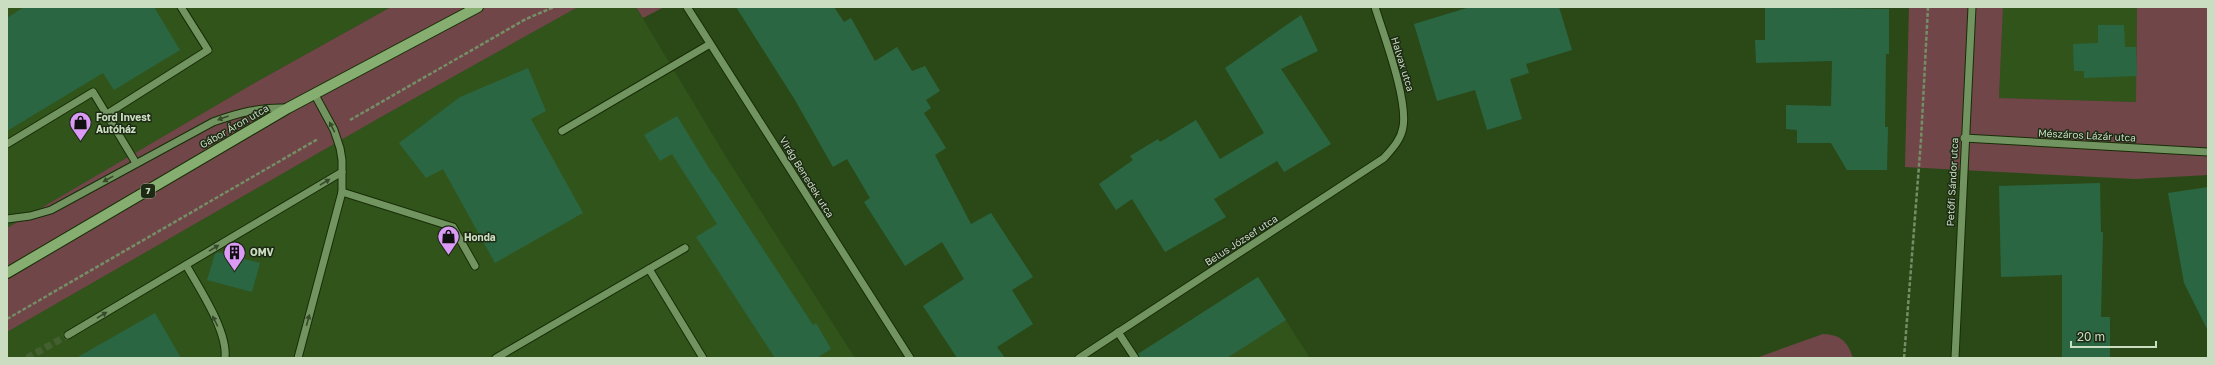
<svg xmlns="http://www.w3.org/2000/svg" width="2215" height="365" font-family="'Golos Text',sans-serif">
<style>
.built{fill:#31541a}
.green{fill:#714649}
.building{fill:#2b6643}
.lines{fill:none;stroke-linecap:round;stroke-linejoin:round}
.minor-tunnel{stroke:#435f30;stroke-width:7;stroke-dasharray:7 3.5;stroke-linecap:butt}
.minor-casing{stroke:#172d07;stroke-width:9}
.major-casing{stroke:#172d07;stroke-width:12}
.path{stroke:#758e66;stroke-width:2.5;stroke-dasharray:4 2;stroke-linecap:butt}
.minor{stroke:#729460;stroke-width:7}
.major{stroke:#86ae70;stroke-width:10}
.oneway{fill:#374a2c}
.labels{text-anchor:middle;stroke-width:3;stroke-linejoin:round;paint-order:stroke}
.shield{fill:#1d2b15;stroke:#96a88d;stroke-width:1}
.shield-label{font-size:9px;font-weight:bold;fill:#caddc1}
.street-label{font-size:10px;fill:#caddc1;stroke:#1d2b15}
.poi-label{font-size:10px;font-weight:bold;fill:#caddc1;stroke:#1d2b15;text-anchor:start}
</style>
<rect width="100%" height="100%" fill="#2b4917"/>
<g class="built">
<polygon points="7,7 391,7 251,85 7,228"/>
<polygon points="578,7 636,7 726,157 855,358 7,358 7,332 381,117"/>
<polygon points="2003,7 2137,7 2136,102 1999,98"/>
<polygon points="1258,277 1310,358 1131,358 1144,350"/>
</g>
<g class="green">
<polygon points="391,7 578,7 381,117 7,332 7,228 251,85"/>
<polygon points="636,7 664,7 643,18"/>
<polygon points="1909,7 2003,7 1999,98 2136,102 2137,7 2208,7 2208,175 2135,179 1905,167"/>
<path d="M1823 334C1841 335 1847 341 1853 358H1756Z"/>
</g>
<g class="building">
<polygon points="24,7 154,7 180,50 114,90 103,73 7,131 7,18"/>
<polygon points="736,7 834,7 844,22 851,18 875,61 897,47 912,71 925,66 940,91 926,100 931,108 924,113 946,148 935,155 971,224 991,213 1033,277 1012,290 1033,324 997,347 1005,358 957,358 923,306 964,279 942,242 905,266 864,202 870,198 847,159 833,167 795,100"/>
<polygon points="1470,7 1559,7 1572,50 1526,64 1529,73 1510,79 1522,119 1487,130 1475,90 1437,101 1414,24"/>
<polygon points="1765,7 1889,9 1889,54 1886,54 1885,127 1888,127 1887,170 1847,170 1831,143 1797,143 1797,130 1786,129 1786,105 1831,106 1832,61 1756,63 1755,40 1765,40"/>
<polygon points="1301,15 1318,51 1281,69 1331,144 1284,172 1277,161 1214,199 1226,217 1165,252 1132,199 1116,210 1099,184 1133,160 1130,156 1158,139 1160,142 1196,120 1220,159 1264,133 1225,68"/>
<polygon points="2098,25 2124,25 2125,47 2136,47 2137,76 2084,78 2084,71 2074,71 2073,44 2098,43"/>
<polygon points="528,68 546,111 531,119 583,213 495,263 443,169 426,178 399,143 460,97"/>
<polygon points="677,116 712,173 713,173 813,325 816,323 831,349 817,358 775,358 696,237 717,224 672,154 660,161 644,135"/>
<polygon points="2100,183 2101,232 2103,232 2101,317 2110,317 2110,358 2062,358 2062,275 2001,277 1999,186"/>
<polygon points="2208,187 2208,331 2184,283 2168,193"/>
<polygon points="218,252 260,263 252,292 207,280 215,254"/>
<polygon points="1258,277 1286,320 1227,358 1140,358 1138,354"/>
<polygon points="155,313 181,358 76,358"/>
</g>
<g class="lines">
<polyline class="minor-tunnel" points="27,358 68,335"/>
<defs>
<g id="minor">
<polyline points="687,7 910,358"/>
<polyline points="107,114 208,50 181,7"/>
<polyline points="562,131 710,44"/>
<polyline points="1964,138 2208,152"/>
<polyline points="7,144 93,92 136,163"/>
<polyline points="342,192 453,227 475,266"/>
<path d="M7 219 30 216 51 210 213 122C238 113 260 107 286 108"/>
<path d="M186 265C199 288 228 331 225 358"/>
<polyline points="649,269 703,358"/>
<polyline points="1118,332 1135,358"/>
<polyline points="68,335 342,172"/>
<polyline points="298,358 342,192 342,160 340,148 334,130 315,95"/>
<polyline points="496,358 685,248"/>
<path d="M1079 358 1384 158C1392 149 1401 140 1403 127 1408 99 1384 36 1375 7"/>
<polyline points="1955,358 1972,7"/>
</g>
<polyline id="major" points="7,273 288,108 478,7"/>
</defs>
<use href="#minor" class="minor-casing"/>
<use href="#major" class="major-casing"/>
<g class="path">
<polyline points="350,120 526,19 554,7"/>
<polyline points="7,319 318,139"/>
<polyline points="1904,358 1921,140 1928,7"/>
</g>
<use href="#minor" class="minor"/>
<use href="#major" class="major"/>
</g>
<defs><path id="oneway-solid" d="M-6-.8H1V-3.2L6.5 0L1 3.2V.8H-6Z"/></defs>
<g class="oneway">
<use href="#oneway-solid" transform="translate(223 118) rotate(160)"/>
<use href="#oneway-solid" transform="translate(332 127) rotate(-117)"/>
<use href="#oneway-solid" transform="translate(108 179) rotate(151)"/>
<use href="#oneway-solid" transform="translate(325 182) rotate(-31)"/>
<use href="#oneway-solid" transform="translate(214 248) rotate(-31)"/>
<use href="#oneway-solid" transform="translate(102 315) rotate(-31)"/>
<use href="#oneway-solid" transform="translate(308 320) rotate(-75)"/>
<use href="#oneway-solid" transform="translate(215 321) rotate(-117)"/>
</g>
<defs>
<symbol id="shop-pin" viewBox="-11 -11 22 30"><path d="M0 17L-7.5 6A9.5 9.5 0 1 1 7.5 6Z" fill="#da9af6" stroke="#1d2b15"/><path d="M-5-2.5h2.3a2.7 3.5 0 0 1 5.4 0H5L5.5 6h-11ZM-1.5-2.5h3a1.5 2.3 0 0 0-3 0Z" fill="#111"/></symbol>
<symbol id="building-pin" viewBox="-11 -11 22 30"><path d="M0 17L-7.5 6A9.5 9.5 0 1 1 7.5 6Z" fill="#da9af6" stroke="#1d2b15"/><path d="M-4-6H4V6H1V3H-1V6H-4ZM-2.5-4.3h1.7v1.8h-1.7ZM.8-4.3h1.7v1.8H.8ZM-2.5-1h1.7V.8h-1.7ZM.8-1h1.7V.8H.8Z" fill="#111"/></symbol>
</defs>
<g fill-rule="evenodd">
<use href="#shop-pin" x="68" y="110" width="25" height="34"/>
<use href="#shop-pin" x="436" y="224" width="25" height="34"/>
<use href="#building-pin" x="222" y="240" width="25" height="34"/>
</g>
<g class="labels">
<rect class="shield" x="141" y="184" width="14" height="14" rx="3"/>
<g class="shield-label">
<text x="148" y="194">7</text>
</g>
<g class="street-label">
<text transform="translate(1403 64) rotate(73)" y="4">Halvax utca</text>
<text transform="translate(234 126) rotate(-30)" y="4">Gábor Áron utca</text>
<text transform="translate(2087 135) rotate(3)" y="4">Mészáros Lázár utca</text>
<text transform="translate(807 177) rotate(58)" y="4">Virág Benedek utca</text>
<text transform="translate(1952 182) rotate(-87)" y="4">Petőfi Sándor utca</text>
<text transform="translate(1241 240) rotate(-33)" y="4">Belus József utca</text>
</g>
<g class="poi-label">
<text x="96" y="121">Ford Invest<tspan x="96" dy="12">Autóház</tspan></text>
<text x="464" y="241">Honda</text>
<text x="250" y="256">OMV</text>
</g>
</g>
<rect width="2215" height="365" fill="none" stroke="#caddc1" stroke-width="16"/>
<path d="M2071 341v6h85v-6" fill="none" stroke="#caddc1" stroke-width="2"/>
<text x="2077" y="341" font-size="12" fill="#caddc1" stroke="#1d2b15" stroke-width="3" paint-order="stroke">20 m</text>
</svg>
